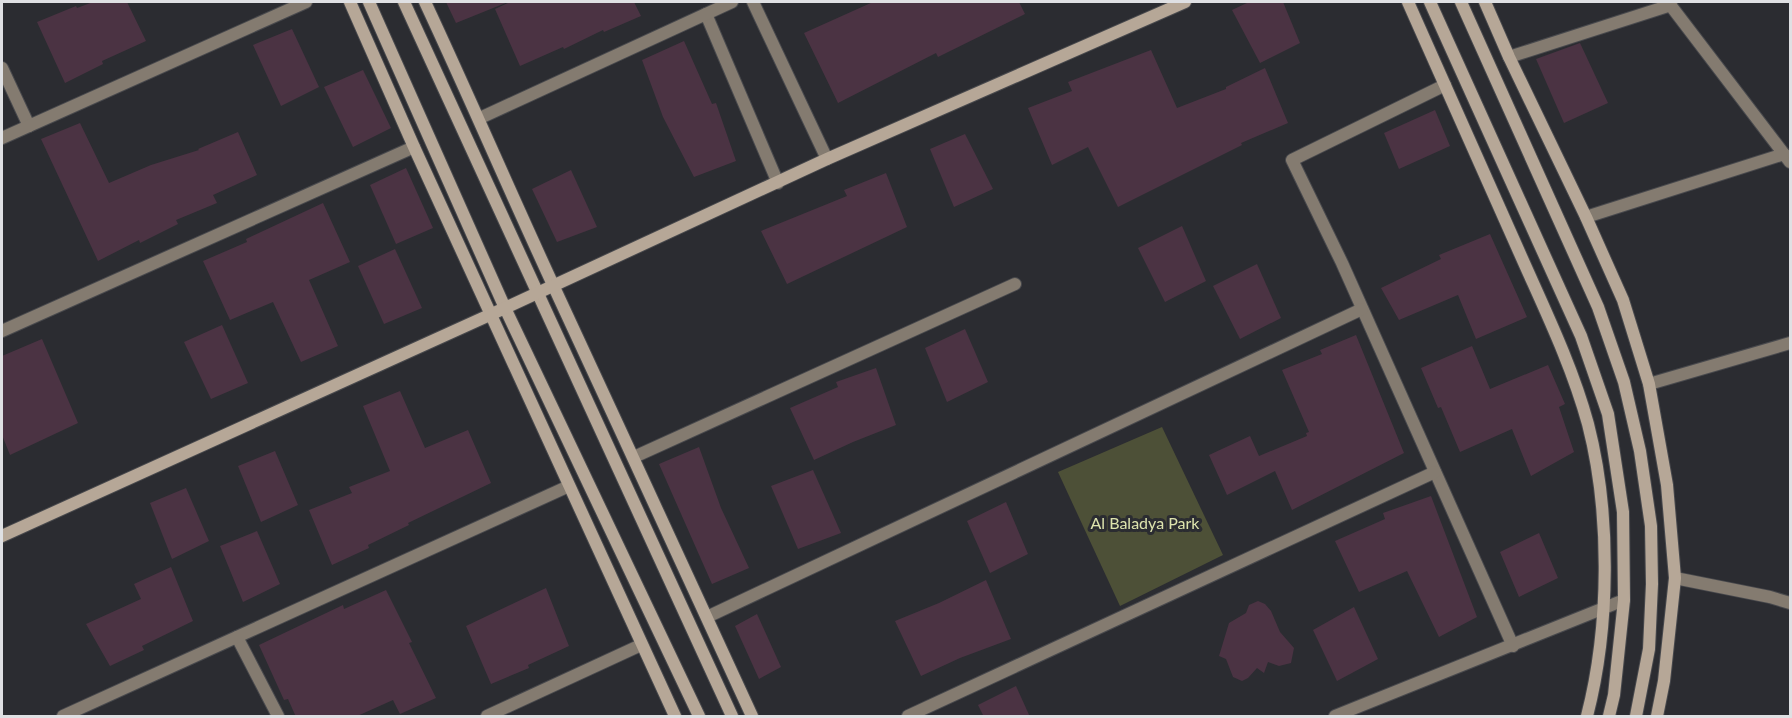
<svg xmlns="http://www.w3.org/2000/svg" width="1792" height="718" font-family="Lato,sans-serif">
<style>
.green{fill:#4d5037}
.building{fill:#4b3343}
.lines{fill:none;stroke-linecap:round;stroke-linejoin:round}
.street-casing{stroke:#48494d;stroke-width:14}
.secondary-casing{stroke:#48494d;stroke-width:14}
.street{stroke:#847b70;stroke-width:12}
.secondary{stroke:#b6a797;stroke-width:12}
.labels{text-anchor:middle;stroke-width:6;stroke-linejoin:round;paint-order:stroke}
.park-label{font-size:16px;fill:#dde3ad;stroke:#2b2c31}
</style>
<rect width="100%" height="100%" fill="#2b2c31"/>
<polygon class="green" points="1162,427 1223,555 1120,606 1058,472"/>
<g class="building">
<polygon points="93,2 127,2 146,41 102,61 103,64 65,83 37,22 76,6 77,8"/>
<polygon points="446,2 508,2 456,23"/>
<polygon points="510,2 634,2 641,16 604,32 603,30 564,49 563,47 520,66 495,9"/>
<polygon points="873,2 1019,2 1025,14 938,57 936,53 838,103 804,33"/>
<polygon points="1249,2 1283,2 1300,43 1260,63 1232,10"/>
<polygon points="292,29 319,87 281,106 253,45"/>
<polygon points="684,41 712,104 716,103 736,161 694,177 663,117 642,60"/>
<polygon points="1580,43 1608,103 1564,123 1536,59"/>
<polygon points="1151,50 1177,108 1226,89 1226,87 1265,68 1288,123 1241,143 1242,145 1118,207 1088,147 1052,165 1028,108 1072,91 1068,82"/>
<polygon points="363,70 391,128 353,147 324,87"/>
<polygon points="1435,110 1450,146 1399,169 1384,133"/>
<polygon points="80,123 109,183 151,165 199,150 198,149 238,132 257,175 213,195 217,203 176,220 178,224 140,243 139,240 98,261 41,139"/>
<polygon points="965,134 993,189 954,207 930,149"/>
<polygon points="406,168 433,228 396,244 370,185"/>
<polygon points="571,170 597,227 557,242 532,189"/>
<polygon points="886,173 907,227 787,284 761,231 847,196 844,190"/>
<polygon points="323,203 350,262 309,280 338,346 301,362 273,302 230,320 203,261 247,242 246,239"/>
<polygon points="1182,226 1206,281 1165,302 1138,248"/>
<polygon points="1490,234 1527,317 1476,339 1458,295 1399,320 1381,288 1441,259 1439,255"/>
<polygon points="395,249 422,308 384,324 358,266"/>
<polygon points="1257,264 1281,318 1240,339 1213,286"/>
<polygon points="222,325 248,383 211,399 184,342"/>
<polygon points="965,329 988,382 947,402 925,348"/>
<polygon points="1356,335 1404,453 1292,510 1275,471 1227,495 1209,455 1250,436 1259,456 1307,436 1306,433 1309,432 1282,370 1322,354 1320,350"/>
<polygon points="42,339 78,423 10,455 2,435 2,356"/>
<polygon points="1472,346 1490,389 1548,365 1565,404 1559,407 1574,452 1531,476 1512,429 1460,452 1441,407 1438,408 1421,368"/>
<polygon points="876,368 896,425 853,442 814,460 790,408 838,387 836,382"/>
<polygon points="400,391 425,448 468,430 491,483 408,523 409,525 368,545 369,548 332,565 309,510 352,493 349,487 390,471 363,406"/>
<polygon points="699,447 721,508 749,568 712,584 659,464"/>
<polygon points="275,451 298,505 261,522 238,466"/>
<polygon points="813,470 841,533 798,549 771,486"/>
<polygon points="186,488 209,541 172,559 150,503"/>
<polygon points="1431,496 1477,617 1439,637 1407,571 1359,592 1335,541 1385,519 1383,513"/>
<polygon points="1006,502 1028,554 990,573 967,521"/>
<polygon points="257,531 280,584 243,602 220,546"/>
<polygon points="1539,533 1558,578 1519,597 1500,552"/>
<polygon points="171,567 193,621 142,646 144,650 110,666 86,624 141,599 134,584"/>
<polygon points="986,580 1011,639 960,658 921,676 895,621 939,603"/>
<polygon points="546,588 569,646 528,665 529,668 491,684 466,626"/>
<polygon points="386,590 412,642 409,643 436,698 400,714 393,700 355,717 296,717 288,699 284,700 259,645 343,605 344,609"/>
<polygon points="1258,601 1265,604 1271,611 1280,632 1294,648 1291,663 1279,666 1268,662 1264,673 1257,668 1248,678 1242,681 1233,677 1226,659 1219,656 1229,623 1246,613 1249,605"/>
<polygon points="1354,607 1378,659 1337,681 1313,630"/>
<polygon points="757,614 781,667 759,679 735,626"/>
<polygon points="1016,686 1030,717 984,717 978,705"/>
</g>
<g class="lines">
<defs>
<g id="street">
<polyline points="753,2 827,159"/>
<polyline points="1668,2 1790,162"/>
<polyline points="706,14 778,183"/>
<polyline points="1509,57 1671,5"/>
<polyline points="2,68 29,126"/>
<polyline points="1445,85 1292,160 1342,263 1513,646"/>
<polyline points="480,118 732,2"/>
<polyline points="2,138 306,2"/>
<polyline points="1586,217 1784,154"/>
<polyline points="2,331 414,147"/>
<polyline points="1649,384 1790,343"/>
<polyline points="634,457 1015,284"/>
<polyline points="1675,578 1770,597 1790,603"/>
<polyline points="707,617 1362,309"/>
<polyline points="237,637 278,716"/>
<polyline points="63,716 569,486"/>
<polyline points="487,716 641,645"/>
<polyline points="908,716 1435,472"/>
<polyline points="1335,716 1624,600"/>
</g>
<g id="secondary">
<polyline points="350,2 414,147 675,716"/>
<polyline points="369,2 505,308 699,716"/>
<polyline points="404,2 732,716"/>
<path d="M425 2C469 96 510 192 554 287 620 430 687 573 752 716"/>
<path d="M1408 2C1444 83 1480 165 1517 247 1542 304 1571 362 1588 424 1611 513 1610 627 1587 716"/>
<polyline points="1430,2 1581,336 1608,414 1623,512 1624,600 1614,695 1609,716"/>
<polyline points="1461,2 1598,307 1624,382 1640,451 1651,526 1652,584 1649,649 1636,716"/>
<polyline points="1485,2 1509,57 1586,217 1623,300 1649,384 1667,485 1675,578 1664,681 1657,716"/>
<polyline points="2,536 505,308 827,159 1185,2"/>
</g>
</defs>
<use href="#street" class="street-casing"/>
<use href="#secondary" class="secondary-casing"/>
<use href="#street" class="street"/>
<use href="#secondary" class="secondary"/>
</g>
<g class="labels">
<g class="park-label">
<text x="1145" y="529">Al Baladya Park</text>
</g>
</g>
<rect width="1792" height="718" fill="none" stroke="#dfe0e3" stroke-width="6"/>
</svg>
